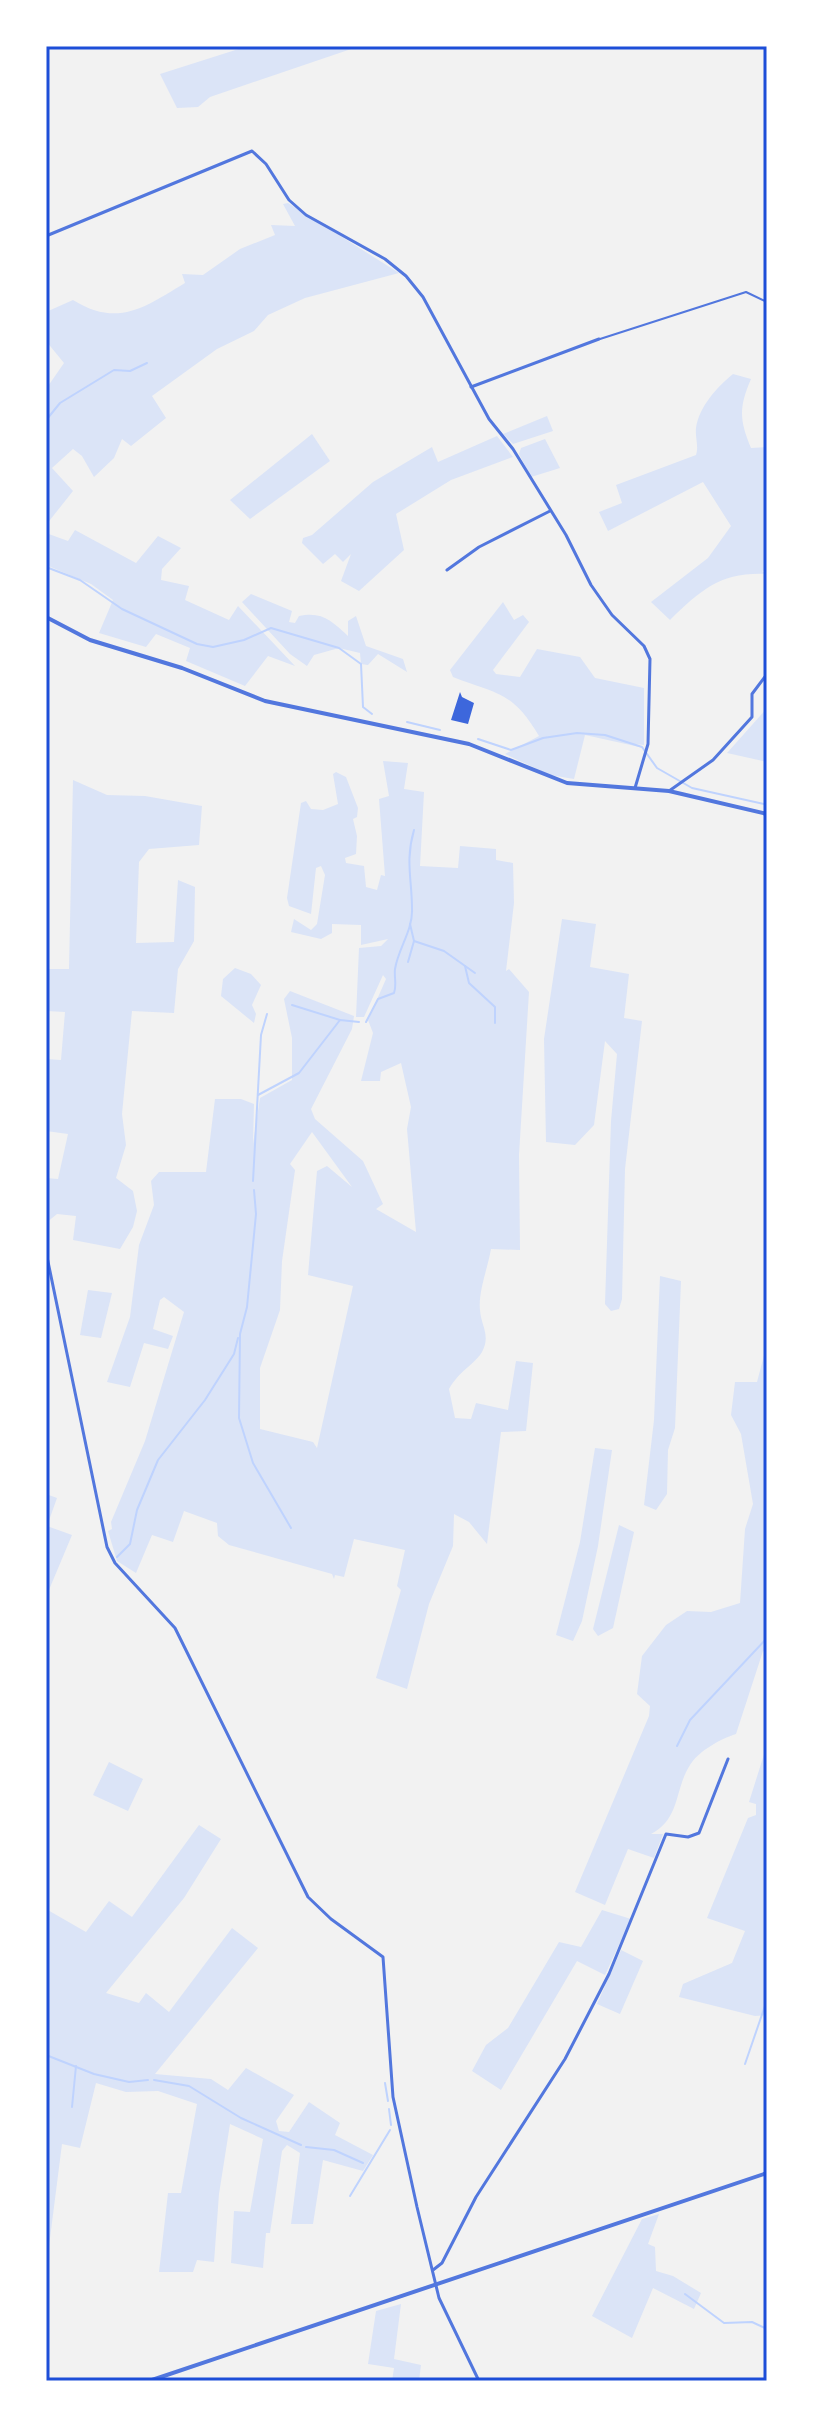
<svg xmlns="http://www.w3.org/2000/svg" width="813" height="2427" font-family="Overpass,sans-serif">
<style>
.green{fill:#dbe4f7;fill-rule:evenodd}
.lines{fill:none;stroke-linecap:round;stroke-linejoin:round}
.stream{stroke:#bfd3fe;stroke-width:2}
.building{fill:#3d67dc}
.service{stroke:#5277de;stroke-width:2}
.minor{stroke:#5277de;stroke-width:3}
.tertiary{stroke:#5277de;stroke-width:4}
.neatline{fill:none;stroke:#1d4ed8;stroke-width:3}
</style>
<rect width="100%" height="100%" fill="#f2f2f2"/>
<g class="green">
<polygon points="248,46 360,46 210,97 198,107 177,108 160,74"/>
<path d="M288 203 399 273 305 298 268 315 254 331 217 349 152 396 166 418 131 446 122 439 114 458 94 477 82 456 73 449 52 468 73 491 46 525V389L64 363 46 341V312L73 300C118 328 145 307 185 283L182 274 203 275 240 249 275 235 271 225 295 226 283 204Z"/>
<path d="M733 374 751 379C739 407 739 419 751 448L767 447V570L762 571 767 574C721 572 702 589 670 620L651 602 708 558 731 526 703 482 608 531 599 512 622 503 616 485 696 455C699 446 695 438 696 428 699 407 717 387 733 374Z"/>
<polygon points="547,416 553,431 513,444 503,434"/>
<polygon points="312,434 330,461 250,519 230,500"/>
<polygon points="497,436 513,457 451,480 396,514 404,550 359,591 341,581 351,554 343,562 335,554 323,564 302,543 303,538 312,535 373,482 432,447 438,462"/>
<polygon points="545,439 560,468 531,477 519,454 521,448"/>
<polygon points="75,530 136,563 158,536 181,548 162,569 161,580 189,586 185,600 229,620 238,606 295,666 268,656 245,686 186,661 190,648 156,634 146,647 99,633 113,600 91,584 46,565 46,533 68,541"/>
<path d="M251 594 292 611 289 622 295 623 299 616C322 611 332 621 348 636V621L356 616 366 646 403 659 407 672 378 654 368 665 361 664 360 653 339 648 314 655 307 666 290 654 242 602Z"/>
<path d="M503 602 514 620 523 615 529 622 493 670 496 674 520 677 537 649 580 657 595 678 644 688V745L634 744 644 748 585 735 574 779 550 775 505 754 539 736C512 691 499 695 453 677L450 670Z"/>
<polygon points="767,708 767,762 727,753"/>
<path d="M383 761 408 763 404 789 424 792 420 866 458 868 460 846 496 849V860L513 863 514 903 506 971 509 969 529 992 519 1155 520 1250 491 1249C488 1267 478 1292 480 1310 481 1326 491 1335 482 1352 475 1364 459 1371 449 1389L455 1418 471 1419 476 1403 508 1410 516 1361 533 1363 526 1431 501 1432 487 1544 469 1522 454 1514 453 1546 429 1604 407 1689 376 1678 401 1590 397 1586 405 1550 354 1539 344 1577 335 1575 334 1579 332 1574 229 1545 218 1536 217 1523 184 1511 173 1542 152 1535 136 1573 117 1561 108 1531 112 1529 111 1522 145 1441 184 1312 164 1297 160 1300 153 1329 173 1336 168 1349 144 1343 130 1387 107 1382 130 1317 139 1245 154 1205 151 1181 159 1172H206L215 1099H241L254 1104 253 1144 260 1098 292 1080V1038L284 999 290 991 354 1016 352 1029 311 1109 315 1119 363 1161 383 1204 376 1209 416 1232 407 1129 411 1107 401 1063 381 1072 380 1081H361L373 1033 368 1020 386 979 383 975 364 1017H356L359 948 381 946 388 939 361 945V925L332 924V933L321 939 291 932 294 919 311 930 317 924 325 875 321 866 316 868 311 914 289 906 287 898 301 803 306 801 311 809 323 810 338 804 333 774 336 772 346 777 358 808 357 817 353 819 357 836 356 854 345 858 346 863 364 866 366 887 377 890 381 875 385 876 379 799 389 796ZM312 1132 352 1187 327 1166 317 1171 308 1275 353 1286 317 1448 313 1442 260 1429V1368L280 1310 282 1261 295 1170 290 1164Z"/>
<polygon points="73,780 107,795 145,796 202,806 199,845 149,849 139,862 136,943 174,942 178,880 195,887 194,941 178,969 174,1013 132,1011 122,1114 126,1145 116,1178 133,1191 137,1211 133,1227 120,1249 73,1240 76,1216 57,1214 46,1223 46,1178 58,1179 68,1134 46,1131 46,1059 61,1060 65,1012 46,1011 46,969 69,969"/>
<polygon points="562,919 596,924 590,967 629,974 624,1018 642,1021 625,1169 622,1299 619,1309 611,1311 605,1304 611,1121 617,1054 605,1041 594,1125 575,1145 546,1142 544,1039"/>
<polygon points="235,968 251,974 261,985 252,1005 256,1014 254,1023 221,996 223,979"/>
<polygon points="660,1276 681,1281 675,1428 668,1450 667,1494 656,1510 644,1505 654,1420"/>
<polygon points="88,1290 112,1293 101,1338 80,1335"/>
<path d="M767 1344V1653L763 1651 736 1734C720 1739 699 1751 690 1765 674 1790 681 1818 651 1834H663L654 1858 628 1849 605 1905 575 1892 649 1716 650 1706 637 1694 642 1656 666 1625 687 1611 711 1612 740 1603 745 1529 753 1504 741 1434 731 1415 735 1382H757Z"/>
<polygon points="595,1448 612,1450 598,1546 582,1621 573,1641 556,1635 580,1542"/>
<polygon points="46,1494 57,1498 47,1526 72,1535 46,1597"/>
<polygon points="619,1525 634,1532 613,1628 598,1636 593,1629"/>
<polygon points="767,1745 767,2015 755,2016 679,1997 683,1984 732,1963 745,1931 707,1918 748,1818 756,1815 756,1804 749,1802"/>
<polygon points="109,1762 143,1779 128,1811 93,1795"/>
<polygon points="199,1825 221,1839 184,1898 106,1993 139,2003 146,1993 169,2012 232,1928 258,1948 155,2074 211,2079 228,2090 246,2068 294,2095 276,2121 279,2131 289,2132 309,2102 340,2123 335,2135 373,2155 363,2171 323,2160 313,2224 291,2224 300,2153 287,2145 282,2151 270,2233 266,2233 263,2268 231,2263 234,2211 250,2212 263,2139 230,2124 219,2194 214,2262 197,2260 193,2272 159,2272 168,2193 181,2193 197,2104 158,2091 126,2092 96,2083 80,2148 62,2144 49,2246 46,2246 46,1909 86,1932 109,1901 132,1917"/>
<polygon points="602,1910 631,1919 605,1975 577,1961 501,2090 472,2071 486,2045 508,2028 559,1942 581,1947"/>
<polygon points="621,1950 643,1961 620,2014 597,2004"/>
<polygon points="659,2214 648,2244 655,2247 656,2271 673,2276 701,2293 694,2309 653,2288 632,2338 592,2316 642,2219"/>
<polygon points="401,2304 394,2359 421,2365 419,2381 392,2381 394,2368 368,2364 376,2311"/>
</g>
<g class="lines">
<g class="stream">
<polyline points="47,419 60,403 114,370 130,371 147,363"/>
<polyline points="46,567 80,580 122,609 197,644 213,647 244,640 271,628 339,648 361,664 363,707 372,714"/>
<polyline points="407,722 440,730"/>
<polyline points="478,739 511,750 543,738 577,733 605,735 642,747 657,768 692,788 764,804 767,802"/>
<polyline points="410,924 414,941 444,951 475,973"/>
<polyline points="408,962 414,941"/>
<polyline points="465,966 469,983 495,1007 495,1023"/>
<polyline points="292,1005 340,1020"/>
<path d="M366 1022 378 999 394 993C397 984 394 978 395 969 398 949 413 930 412 909 412 879 405 861 414 830"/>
<polyline points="258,1095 299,1073 340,1020 359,1022"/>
<polyline points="253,1181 261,1035 267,1014"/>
<polyline points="254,1190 256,1214 247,1307 240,1334 239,1418 253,1463 291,1528"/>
<polyline points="117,1557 130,1544 137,1510 158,1460 205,1400 234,1354 238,1338"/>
<polyline points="677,1746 690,1720 767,1638"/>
<polyline points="46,2055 94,2074 129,2082 148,2080"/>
<polyline points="745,2064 767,2000"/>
<polyline points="154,2080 189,2086 241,2118 301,2145"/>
<polyline points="385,2083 388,2101"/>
<polyline points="72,2107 76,2066"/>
<polyline points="389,2109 391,2125"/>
<polyline points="306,2147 334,2150 363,2163"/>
<polyline points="350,2196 390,2130"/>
<polyline points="685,2294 724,2323 752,2322 767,2329"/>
</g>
</g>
<polygon class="building" points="460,692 462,697 474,703 468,724 451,720"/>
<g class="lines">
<polyline class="service" points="600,339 746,292 767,302"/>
<g class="minor">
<polyline points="46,236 252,151 266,164 289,200 306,215 385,259 406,276 423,297 489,419 513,449 566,535 591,585 612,615 644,646 650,659 648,744 635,788"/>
<polyline points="471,387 599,339"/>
<polyline points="447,570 479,547 550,511"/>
<polyline points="669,791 713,760 752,717 752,694 767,674"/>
<polyline points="46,1252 107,1547 115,1563 175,1628 308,1897 331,1919 383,1957 393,2097 417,2207 439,2298 479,2381"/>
<polyline points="433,2270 442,2263 476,2197 565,2059 609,1974 666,1834 688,1837 699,1833 728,1759"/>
</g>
<g class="tertiary">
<polyline points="46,617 90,640 182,668 265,701 469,744 567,783 669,791 767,814"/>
<polyline points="149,2381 767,2173"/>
</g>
</g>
<rect width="813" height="2427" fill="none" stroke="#ffffff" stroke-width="96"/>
<rect x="48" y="48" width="717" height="2331" class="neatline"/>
</svg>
